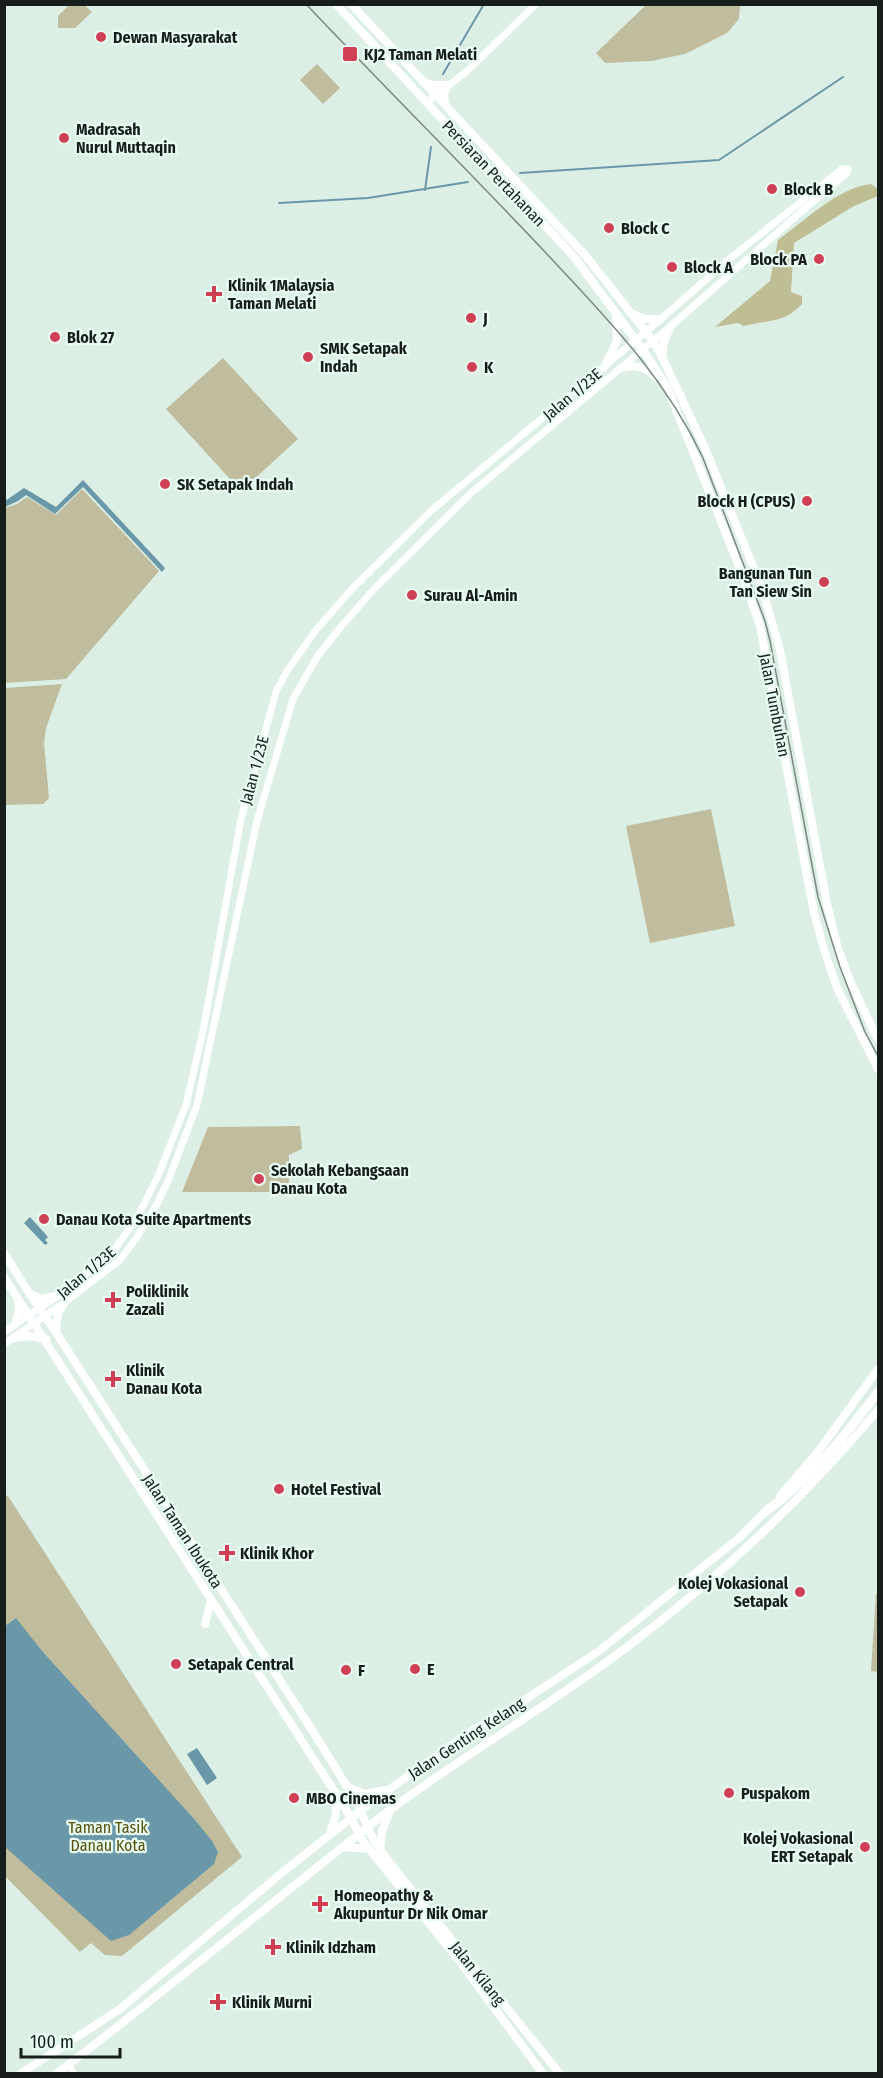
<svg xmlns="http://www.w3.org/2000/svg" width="883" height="2078" font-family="'Fira Sans Condensed',sans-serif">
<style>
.green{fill:#bfbd9e}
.forest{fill:#bfbd94}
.water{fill:#6a98a8}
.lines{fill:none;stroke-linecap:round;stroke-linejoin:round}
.stream{stroke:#6a98a8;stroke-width:2}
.tertiary{stroke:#fff;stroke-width:7}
.secondary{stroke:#fff;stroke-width:8}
.primary{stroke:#fff;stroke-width:8}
.motorway{stroke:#fff;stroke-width:9}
.tram{stroke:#7b8882;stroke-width:1.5}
.poi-dot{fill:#d04055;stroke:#e9fcf3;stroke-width:2}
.labels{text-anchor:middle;stroke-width:4.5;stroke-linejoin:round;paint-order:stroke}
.poi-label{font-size:16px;font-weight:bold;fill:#161d1a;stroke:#e9fcf3;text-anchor:start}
.street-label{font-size:16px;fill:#161d1a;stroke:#e9fcf3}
.park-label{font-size:16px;fill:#57520c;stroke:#e9fcf3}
</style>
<rect width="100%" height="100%" fill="#dcefe5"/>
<g class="green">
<polygon points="647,4 740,5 739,19 727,33 685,54 651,61 605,63 596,53"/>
<polygon points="69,5 84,5 92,12 75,28 58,28 58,16"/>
<polygon points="317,64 340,88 323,104 300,80"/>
<polygon points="223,358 298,439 241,491 166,409"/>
<polygon points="82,489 159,571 66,679 5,683 5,508 17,504 27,497 56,515"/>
<polygon points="62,684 46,728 44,743 49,798 43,804 5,805 5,688"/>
<polygon points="711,809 735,926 650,943 626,826"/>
<polygon points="300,1126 302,1149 289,1155 289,1192 182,1192 208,1127"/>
<polygon points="4,1495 8,1496 242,1857 122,1956 105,1955 91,1943 80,1952 5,1876"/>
<polygon points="876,1594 878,1594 878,1672 871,1671"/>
</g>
<path class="forest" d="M871 184 876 188 878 187V196L854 206 794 243 791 292 802 296V304C785 323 767 320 744 326L738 323 715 327 770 281 778 240C803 222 839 187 871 184Z"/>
<g class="water">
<polygon points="83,480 165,568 162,572 83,487 55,514 26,495 18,501 5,507 5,501 24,488 56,507"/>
<polygon points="30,1217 48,1237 45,1240 48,1243 45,1245 24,1223"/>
<polygon points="16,1618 42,1651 195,1820 212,1841 218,1852 214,1864 129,1935 111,1941 5,1847 5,1626"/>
<polygon points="197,1748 217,1778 207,1785 187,1754"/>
</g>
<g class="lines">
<g class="stream">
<polyline points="443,74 484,4"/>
<polyline points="520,173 719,160 843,77"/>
<polyline points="425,190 431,147"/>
<polyline points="279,203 368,198 468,182"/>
</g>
<g class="tertiary">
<polyline points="427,102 466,72 536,4"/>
<polyline points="4,1332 59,1295 113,1252 139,1214 158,1176 186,1105 203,1031 241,819 276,692 287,671 316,630 351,590 432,510 661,319 727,261 842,169 848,169 847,173 802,211 671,326 470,494 374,589 339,629 317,657 293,699 257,821 197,1105 168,1181 157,1204 137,1237 120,1260 65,1302 4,1344"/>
<polyline points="68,2065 74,2074"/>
</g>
<g class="secondary">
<polyline points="336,4 485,166 523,202 575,258 643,350 667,387 742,574 760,626 814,913 825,953 837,988 878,1069"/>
<polyline points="351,4 585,255 653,341 662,357 705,448 763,591 780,650 827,904 838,949 852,985 878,1040"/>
<polyline points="423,82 434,85 448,85 444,93 445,105"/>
<polyline points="631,313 644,319 661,319"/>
<polyline points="662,357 664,341 671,326"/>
<polyline points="604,367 617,341 616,317"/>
<path d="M621 368C637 364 645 367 657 378"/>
<polyline points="4,1253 29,1293 57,1334 312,1730 356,1801 373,1839 386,1858 560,2074"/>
<polyline points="4,1277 345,1808 365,1844 461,1963 543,2074"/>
<polyline points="30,1294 41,1299 59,1295"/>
<polyline points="15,1325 19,1310 18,1300"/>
<polyline points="56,1331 58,1313 65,1302"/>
<polyline points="14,1338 28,1336 46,1339"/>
<polyline points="205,1624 211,1601"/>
</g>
<g class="primary">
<polyline points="780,1496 817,1453 878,1369"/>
<polyline points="346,1786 364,1794 386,1790"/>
<polyline points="330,1833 335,1818 337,1795"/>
<polyline points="343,1847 369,1849"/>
<polyline points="380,1850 382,1831 389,1813"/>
<polyline points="20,2074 120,2009 284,1871 369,1804 471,1731 526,1699 599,1651 740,1537 769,1508"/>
<path d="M56 2074C167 1990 273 1901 382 1816 461 1756 548 1707 627 1647 720 1577 804 1498 878 1410"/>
</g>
<path class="motorway" d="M764 1513C810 1479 844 1437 878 1392"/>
<path class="tram" d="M306 4C385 88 467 169 546 253 608 320 663 374 703 458L765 621 770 641 818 897 840 967 865 1032 878 1056"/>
</g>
<g class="poi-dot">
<circle cx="101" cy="37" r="6"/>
<rect x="342" y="46" width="16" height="16" rx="3"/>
<circle cx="64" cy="138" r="6"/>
<circle cx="772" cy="189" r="6"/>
<circle cx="609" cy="228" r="6"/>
<circle cx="819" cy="259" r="6"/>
<circle cx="672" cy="267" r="6"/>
<path d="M211 285h6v6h6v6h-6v6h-6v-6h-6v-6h6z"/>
<circle cx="471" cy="318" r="6"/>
<circle cx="55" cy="337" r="6"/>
<circle cx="308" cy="357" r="6"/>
<circle cx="472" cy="367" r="6"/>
<circle cx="165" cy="484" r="6"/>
<circle cx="807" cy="501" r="6"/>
<circle cx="824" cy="582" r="6"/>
<circle cx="412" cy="595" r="6"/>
<circle cx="259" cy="1179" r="6"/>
<circle cx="44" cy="1219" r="6"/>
<path d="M110 1291h6v6h6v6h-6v6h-6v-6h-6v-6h6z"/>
<path d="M110 1370h6v6h6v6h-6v6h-6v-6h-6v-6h6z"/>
<circle cx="279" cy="1489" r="6"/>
<path d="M224 1544h6v6h6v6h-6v6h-6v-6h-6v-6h6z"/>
<circle cx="800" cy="1592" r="6"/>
<circle cx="176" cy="1664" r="6"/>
<circle cx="415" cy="1669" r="6"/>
<circle cx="346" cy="1670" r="6"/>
<circle cx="729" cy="1793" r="6"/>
<circle cx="294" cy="1798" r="6"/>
<circle cx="865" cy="1847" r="6"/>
<path d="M317 1895h6v6h6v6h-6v6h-6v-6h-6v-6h6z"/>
<path d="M270 1938h6v6h6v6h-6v6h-6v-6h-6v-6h6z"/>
<path d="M215 1993h6v6h6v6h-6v6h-6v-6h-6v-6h6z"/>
</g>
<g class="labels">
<g class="poi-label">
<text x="113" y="43">Dewan Masyarakat</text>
<text x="364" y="60">KJ2 Taman Melati</text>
<text x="76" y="135">Madrasah<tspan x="76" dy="18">Nurul Muttaqin</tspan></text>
<text x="784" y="195">Block B</text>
<text x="621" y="234">Block C</text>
<text x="807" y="265" text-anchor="end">Block PA</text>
<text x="684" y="273">Block A</text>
<text x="228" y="291">Klinik 1Malaysia<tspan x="228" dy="18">Taman Melati</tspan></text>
<text x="483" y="324">J</text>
<text x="67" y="343">Blok 27</text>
<text x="320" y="354">SMK Setapak<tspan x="320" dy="18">Indah</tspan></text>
<text x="484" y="373">K</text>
<text x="177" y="490">SK Setapak Indah</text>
<text x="795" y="507" text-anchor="end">Block H (CPUS)</text>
<text x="812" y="579" text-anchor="end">Bangunan Tun<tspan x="812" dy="18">Tan Siew Sin</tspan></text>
<text x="424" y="601">Surau Al-Amin</text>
<text x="271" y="1176">Sekolah Kebangsaan<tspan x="271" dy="18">Danau Kota</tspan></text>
<text x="56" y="1225">Danau Kota Suite Apartments</text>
<text x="126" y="1297">Poliklinik<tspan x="126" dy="18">Zazali</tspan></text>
<text x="126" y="1376">Klinik<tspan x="126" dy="18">Danau Kota</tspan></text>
<text x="291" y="1495">Hotel Festival</text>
<text x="240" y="1559">Klinik Khor</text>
<text x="788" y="1589" text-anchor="end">Kolej Vokasional<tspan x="788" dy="18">Setapak</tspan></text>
<text x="188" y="1670">Setapak Central</text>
<text x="427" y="1675">E</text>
<text x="358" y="1676">F</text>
<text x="741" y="1799">Puspakom</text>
<text x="306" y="1804">MBO Cinemas</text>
<text x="853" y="1844" text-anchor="end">Kolej Vokasional<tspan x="853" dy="18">ERT Setapak</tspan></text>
<text x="334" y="1901">Homeopathy &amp;<tspan x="334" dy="18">Akupuntur Dr Nik Omar</tspan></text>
<text x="286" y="1953">Klinik Idzham</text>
<text x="232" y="2008">Klinik Murni</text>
</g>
<g class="street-label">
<text transform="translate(494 173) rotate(46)" y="6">Persiaran Pertahanan</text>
<text transform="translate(572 394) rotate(-40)" y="6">Jalan 1/23E</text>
<text transform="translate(775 705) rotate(79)" y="6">Jalan Tumbuhan</text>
<text transform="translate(254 770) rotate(-75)" y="6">Jalan 1/23E</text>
<text transform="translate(86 1272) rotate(-40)" y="6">Jalan 1/23E</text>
<text transform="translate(183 1531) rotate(57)" y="6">Jalan Taman Ibukota</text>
<text transform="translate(466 1738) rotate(-33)" y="6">Jalan Genting Kelang</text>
<text transform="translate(478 1973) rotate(51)" y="6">Jalan Kilang</text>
</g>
<g class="park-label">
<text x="108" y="1833">Taman Tasik<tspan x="108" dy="18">Danau Kota</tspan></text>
</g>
</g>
<rect width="883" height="2078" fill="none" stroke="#161d1a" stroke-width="12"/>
<path d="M21 2048v9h99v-9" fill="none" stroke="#161d1a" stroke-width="3"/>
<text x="30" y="2048" font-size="18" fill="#161d1a" stroke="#e9fcf3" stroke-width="4.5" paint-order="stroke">100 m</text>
</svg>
